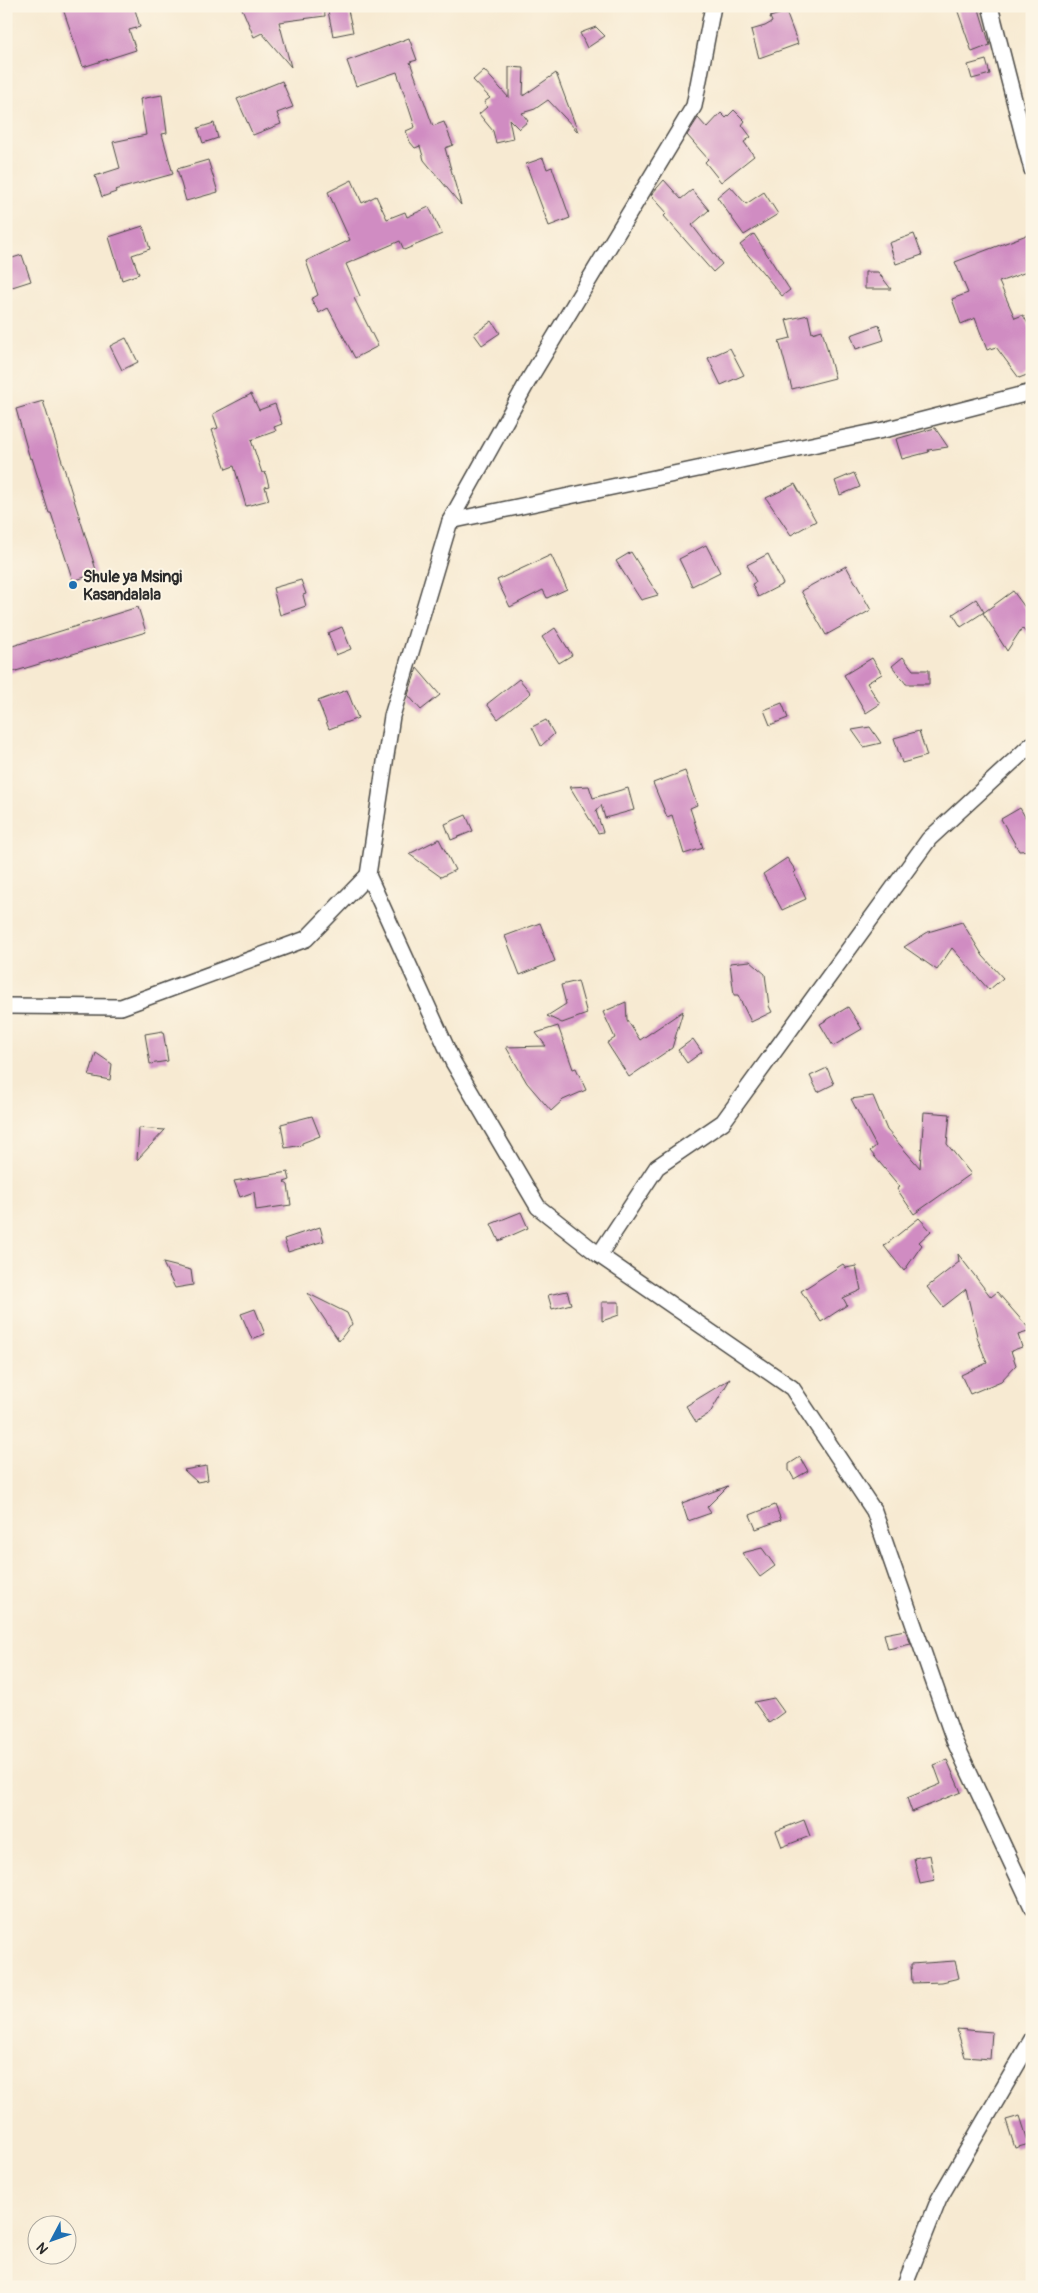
<svg xmlns="http://www.w3.org/2000/svg" width="1038" height="2293" font-family="Pangolin,sans-serif">
<style>
.building{fill:#d08cc2}
.lines{fill:none;stroke-linecap:round;stroke-linejoin:round}
.street-casing{stroke:#4a4844;stroke-width:18}
.street{stroke:#fff;stroke-width:15}
.poi-dot{fill:#1f6fb2;stroke:#fcf5e5;stroke-width:2}
.labels{text-anchor:middle;stroke-width:4;stroke-linejoin:round;paint-order:stroke}
.poi-label{font-size:16px;font-weight:bold;fill:#2b2b2b;stroke:#fcf5e5;text-anchor:start}
</style>
<rect width="100%" height="100%" fill="#fcf5e5"/>
<filter id="ink" filterUnits="userSpaceOnUse"><feTurbulence type="fractalNoise" baseFrequency=".02" numOctaves="2"/><feDisplacementMap in="SourceGraphic" scale="10" xChannelSelector="R" yChannelSelector="G"/><feConvolveMatrix kernelMatrix="1 2 1 2 8 2 1 2 1" color-interpolation-filters="sRGB"/></filter>
<filter id="wash" filterUnits="userSpaceOnUse"><feTurbulence type="fractalNoise" baseFrequency=".0096" numOctaves="4" result="noise"/><feDisplacementMap in="SourceGraphic" scale="20" xChannelSelector="R" yChannelSelector="G"/><feGaussianBlur stdDeviation="1.12" result="paint"/><feColorMatrix in="noise" values="0 0 0 0 0 0 0 0 0 0 0 0 0 0 0 0 0 1.4 0 .05"/><feComposite in="paint" operator="in"/></filter>
<g filter="url(#wash)">
<rect width="100%" height="100%" fill="#f7ead2"/>
<g id="blocks">
<g class="building">
<polygon points="62,6 134,6 140,27 129,30 136,50 83,67"/>
<polygon points="241,6 324,6 325,16 279,22 291,67 262,33 254,37"/>
<polygon points="327,6 347,6 353,32 333,36"/>
<polygon points="956,6 978,6 990,45 972,52"/>
<polygon points="786,12 798,44 759,58 751,30 765,26 772,22 770,17"/>
<polygon points="596,27 605,36 587,48 580,33"/>
<polygon points="409,38 417,60 410,62 433,126 444,122 453,145 445,148 461,205 424,160 420,146 415,148 410,142 406,131 415,127 397,72 356,86 347,61"/>
<polygon points="986,60 990,74 972,79 968,65"/>
<polygon points="509,67 524,68 523,96 556,73 578,132 548,100 535,109 522,113 528,121 519,129 509,119 513,139 496,143 493,131 479,114 487,107 484,102 490,98 473,80 484,70 509,98"/>
<polygon points="282,81 293,107 277,113 281,124 253,135 237,99"/>
<polygon points="162,95 167,133 162,134 173,174 115,190 116,192 102,197 95,176 120,168 113,142 146,135 140,99"/>
<polygon points="734,110 745,121 742,125 751,137 744,142 754,156 721,182 705,162 708,159 687,135 698,118 707,128 721,113 726,118"/>
<polygon points="214,123 218,138 203,143 198,128"/>
<polygon points="543,158 547,169 552,167 570,218 549,226 526,164"/>
<polygon points="208,160 218,192 186,201 177,169"/>
<polygon points="352,180 362,203 376,196 387,219 405,212 407,217 429,207 442,234 404,250 400,241 346,264 360,296 354,298 378,346 355,358 328,308 319,313 311,299 318,295 306,261 350,240 328,192"/>
<polygon points="664,180 681,199 692,190 709,210 692,225 722,264 713,272 664,216 667,213 651,195"/>
<polygon points="730,186 746,204 764,192 778,214 744,235 717,197"/>
<polygon points="143,226 150,249 132,255 139,274 122,280 109,237"/>
<polygon points="1032,233 1032,270 999,282 1015,318 1023,315 1032,331 1032,373 1019,378 996,347 987,350 975,318 961,324 952,299 968,293 955,262"/>
<polygon points="754,234 790,290 782,296 740,245"/>
<polygon points="914,234 922,255 896,264 889,243"/>
<polygon points="22,255 31,281 6,289 6,260"/>
<polygon points="865,272 878,272 891,289 865,289"/>
<polygon points="808,315 812,333 822,330 835,378 792,389 779,341 791,338 786,320"/>
<polygon points="492,321 500,333 482,345 474,334"/>
<polygon points="879,325 884,340 856,349 851,335"/>
<polygon points="126,338 138,362 122,370 110,346"/>
<polygon points="730,348 744,375 721,385 708,358"/>
<polygon points="251,394 259,410 275,404 282,424 274,427 276,431 251,440 262,473 265,472 269,486 265,487 269,500 246,506 234,466 226,469 212,430 218,428 213,414"/>
<polygon points="43,401 97,573 73,581 51,513 49,513 32,458 30,459 16,409"/>
<polygon points="935,428 948,447 928,450 929,452 902,459 896,439"/>
<polygon points="854,473 860,487 840,495 835,481"/>
<polygon points="795,484 816,521 791,535 766,498"/>
<polygon points="706,545 720,572 692,586 679,559"/>
<polygon points="631,552 658,595 641,600 616,561"/>
<polygon points="768,554 783,584 758,597 752,584 756,582 747,565"/>
<polygon points="551,555 567,589 547,598 543,590 510,607 497,580"/>
<polygon points="846,566 871,610 826,635 801,591"/>
<polygon points="301,580 306,594 303,595 306,606 280,615 273,588"/>
<polygon points="1013,591 1032,617 1032,640 1022,628 1007,651 983,613"/>
<polygon points="976,599 984,612 961,627 953,614"/>
<polygon points="138,607 146,632 6,674 6,648"/>
<polygon points="342,627 351,649 336,655 328,633"/>
<polygon points="555,628 572,655 559,663 542,637"/>
<polygon points="903,657 913,670 929,670 929,684 906,684 892,666"/>
<polygon points="872,658 882,674 867,683 880,704 866,713 844,675"/>
<polygon points="417,668 440,695 421,710 408,695"/>
<polygon points="519,679 531,693 498,719 487,704"/>
<polygon points="347,690 358,718 329,729 318,701"/>
<polygon points="782,703 788,718 770,725 764,710"/>
<polygon points="546,720 554,734 541,746 532,727"/>
<polygon points="870,727 881,743 864,747 852,730"/>
<polygon points="919,731 927,756 902,763 894,738"/>
<polygon points="685,771 697,805 690,808 703,848 684,854 672,815 667,817 653,783"/>
<polygon points="589,786 593,798 628,788 634,810 605,818 601,805 596,811 603,832 598,833 570,787"/>
<polygon points="1020,808 1032,829 1032,850 1019,851 1001,819"/>
<polygon points="466,815 473,831 451,840 445,824"/>
<polygon points="439,839 455,870 441,877 409,854"/>
<polygon points="787,858 796,871 794,873 806,899 782,910 763,874"/>
<polygon points="962,922 983,956 1003,978 989,990 952,948 937,970 904,947 928,932"/>
<polygon points="540,923 555,961 520,975 505,936"/>
<polygon points="750,961 765,974 769,1006 772,1012 751,1022 738,995 734,995 730,963"/>
<polygon points="578,981 587,1014 562,1023 547,1016 566,1004 561,985"/>
<polygon points="626,1002 627,1020 640,1040 683,1011 672,1048 629,1077 607,1043 615,1038 603,1012"/>
<polygon points="848,1007 862,1029 833,1046 820,1024"/>
<polygon points="558,1026 573,1069 576,1068 586,1090 563,1100 551,1111 527,1083 506,1047 546,1046 536,1033"/>
<polygon points="163,1031 168,1061 150,1064 145,1034"/>
<polygon points="693,1039 702,1052 687,1063 678,1050"/>
<polygon points="96,1053 112,1064 110,1080 89,1076"/>
<polygon points="827,1068 834,1084 818,1092 810,1076"/>
<polygon points="873,1096 887,1130 920,1168 924,1112 950,1114 947,1144 971,1174 914,1214 897,1189 900,1187 870,1151 876,1146 851,1099"/>
<polygon points="312,1116 320,1136 302,1143 302,1145 285,1148 281,1124"/>
<polygon points="139,1128 165,1130 137,1160"/>
<polygon points="288,1172 290,1180 284,1182 288,1185 291,1205 256,1210 254,1192 240,1197 234,1181"/>
<polygon points="521,1212 528,1228 499,1241 491,1224"/>
<polygon points="919,1218 931,1231 919,1242 922,1245 904,1271 884,1246"/>
<polygon points="320,1227 324,1241 288,1252 284,1239"/>
<polygon points="958,1254 991,1297 997,1292 1031,1331 1018,1335 1022,1347 1011,1351 1016,1365 1001,1381 970,1394 961,1375 987,1363 978,1340 966,1289 943,1307 927,1287 959,1262"/>
<polygon points="163,1263 191,1270 193,1285 175,1288"/>
<polygon points="843,1264 846,1268 856,1266 861,1290 843,1298 847,1305 821,1322 801,1291"/>
<polygon points="567,1291 571,1304 552,1309 548,1295"/>
<polygon points="307,1293 347,1313 352,1324 339,1341"/>
<polygon points="602,1302 619,1302 619,1315 602,1321"/>
<polygon points="255,1309 265,1334 252,1339 241,1314"/>
<polygon points="730,1379 710,1413 696,1422 686,1406"/>
<polygon points="800,1457 808,1471 794,1479 789,1470 789,1464"/>
<polygon points="206,1466 208,1480 197,1482 184,1470"/>
<polygon points="728,1486 707,1507 711,1513 688,1521 682,1503"/>
<polygon points="775,1505 781,1520 756,1529 750,1515"/>
<polygon points="762,1548 775,1566 760,1577 742,1553"/>
<polygon points="905,1630 911,1644 888,1649 884,1634"/>
<polygon points="774,1698 784,1712 769,1723 754,1702"/>
<polygon points="947,1760 961,1792 912,1812 907,1798 941,1784 934,1765"/>
<polygon points="804,1820 810,1836 782,1847 776,1831"/>
<polygon points="930,1855 935,1881 920,1884 914,1858"/>
<polygon points="955,1961 959,1978 942,1982 912,1983 911,1964"/>
<polygon points="957,2029 992,2032 990,2059 965,2057"/>
<polygon points="1020,2116 1029,2144 1015,2148 1006,2120"/>
</g>
</g>
</g>
<g filter="url(#ink)">
<use href="#blocks" fill-opacity="0" stroke="#4a4844" stroke-width="1"/>
<g class="lines">
<defs>
<g id="street">
<polyline points="713,6 694,106 528,381 450,521 392,716 368,875 453,1062 538,1207 599,1255 792,1388 874,1511 954,1740 1032,1907"/>
<polyline points="990,6 1032,170"/>
<polyline points="450,521 888,429 1032,392"/>
<polyline points="6,1006 121,1007 306,939 368,875"/>
<polyline points="599,1255 657,1167 723,1122 929,839 1032,744"/>
<polyline points="904,2287 939,2199 1032,2039"/>
</g>
</defs>
<use href="#street" class="street-casing"/>
<use href="#street" class="street"/>
</g>
</g>
<circle class="poi-dot" cx="73" cy="585" r="5"/>
<g class="labels">
<g class="poi-label">
<text x="83" y="582">Shule ya Msingi<tspan x="83" dy="18">Kasandalala</tspan></text>
</g>
</g>
<rect width="1038" height="2293" fill="none" stroke="#fcf5e5" stroke-width="25"/>
<g transform="translate(52 2240) rotate(229)"><circle r="24" fill="#fcf5e5" stroke="#a8a49b"/>
<path d="M0-4L9 19L0 12L-9 19Z" fill="#1f6fb2"/>
<text y="-8" font-size="14" font-weight="bold" text-anchor="middle" fill="#2b2b2b">N</text>
</g>
</svg>
